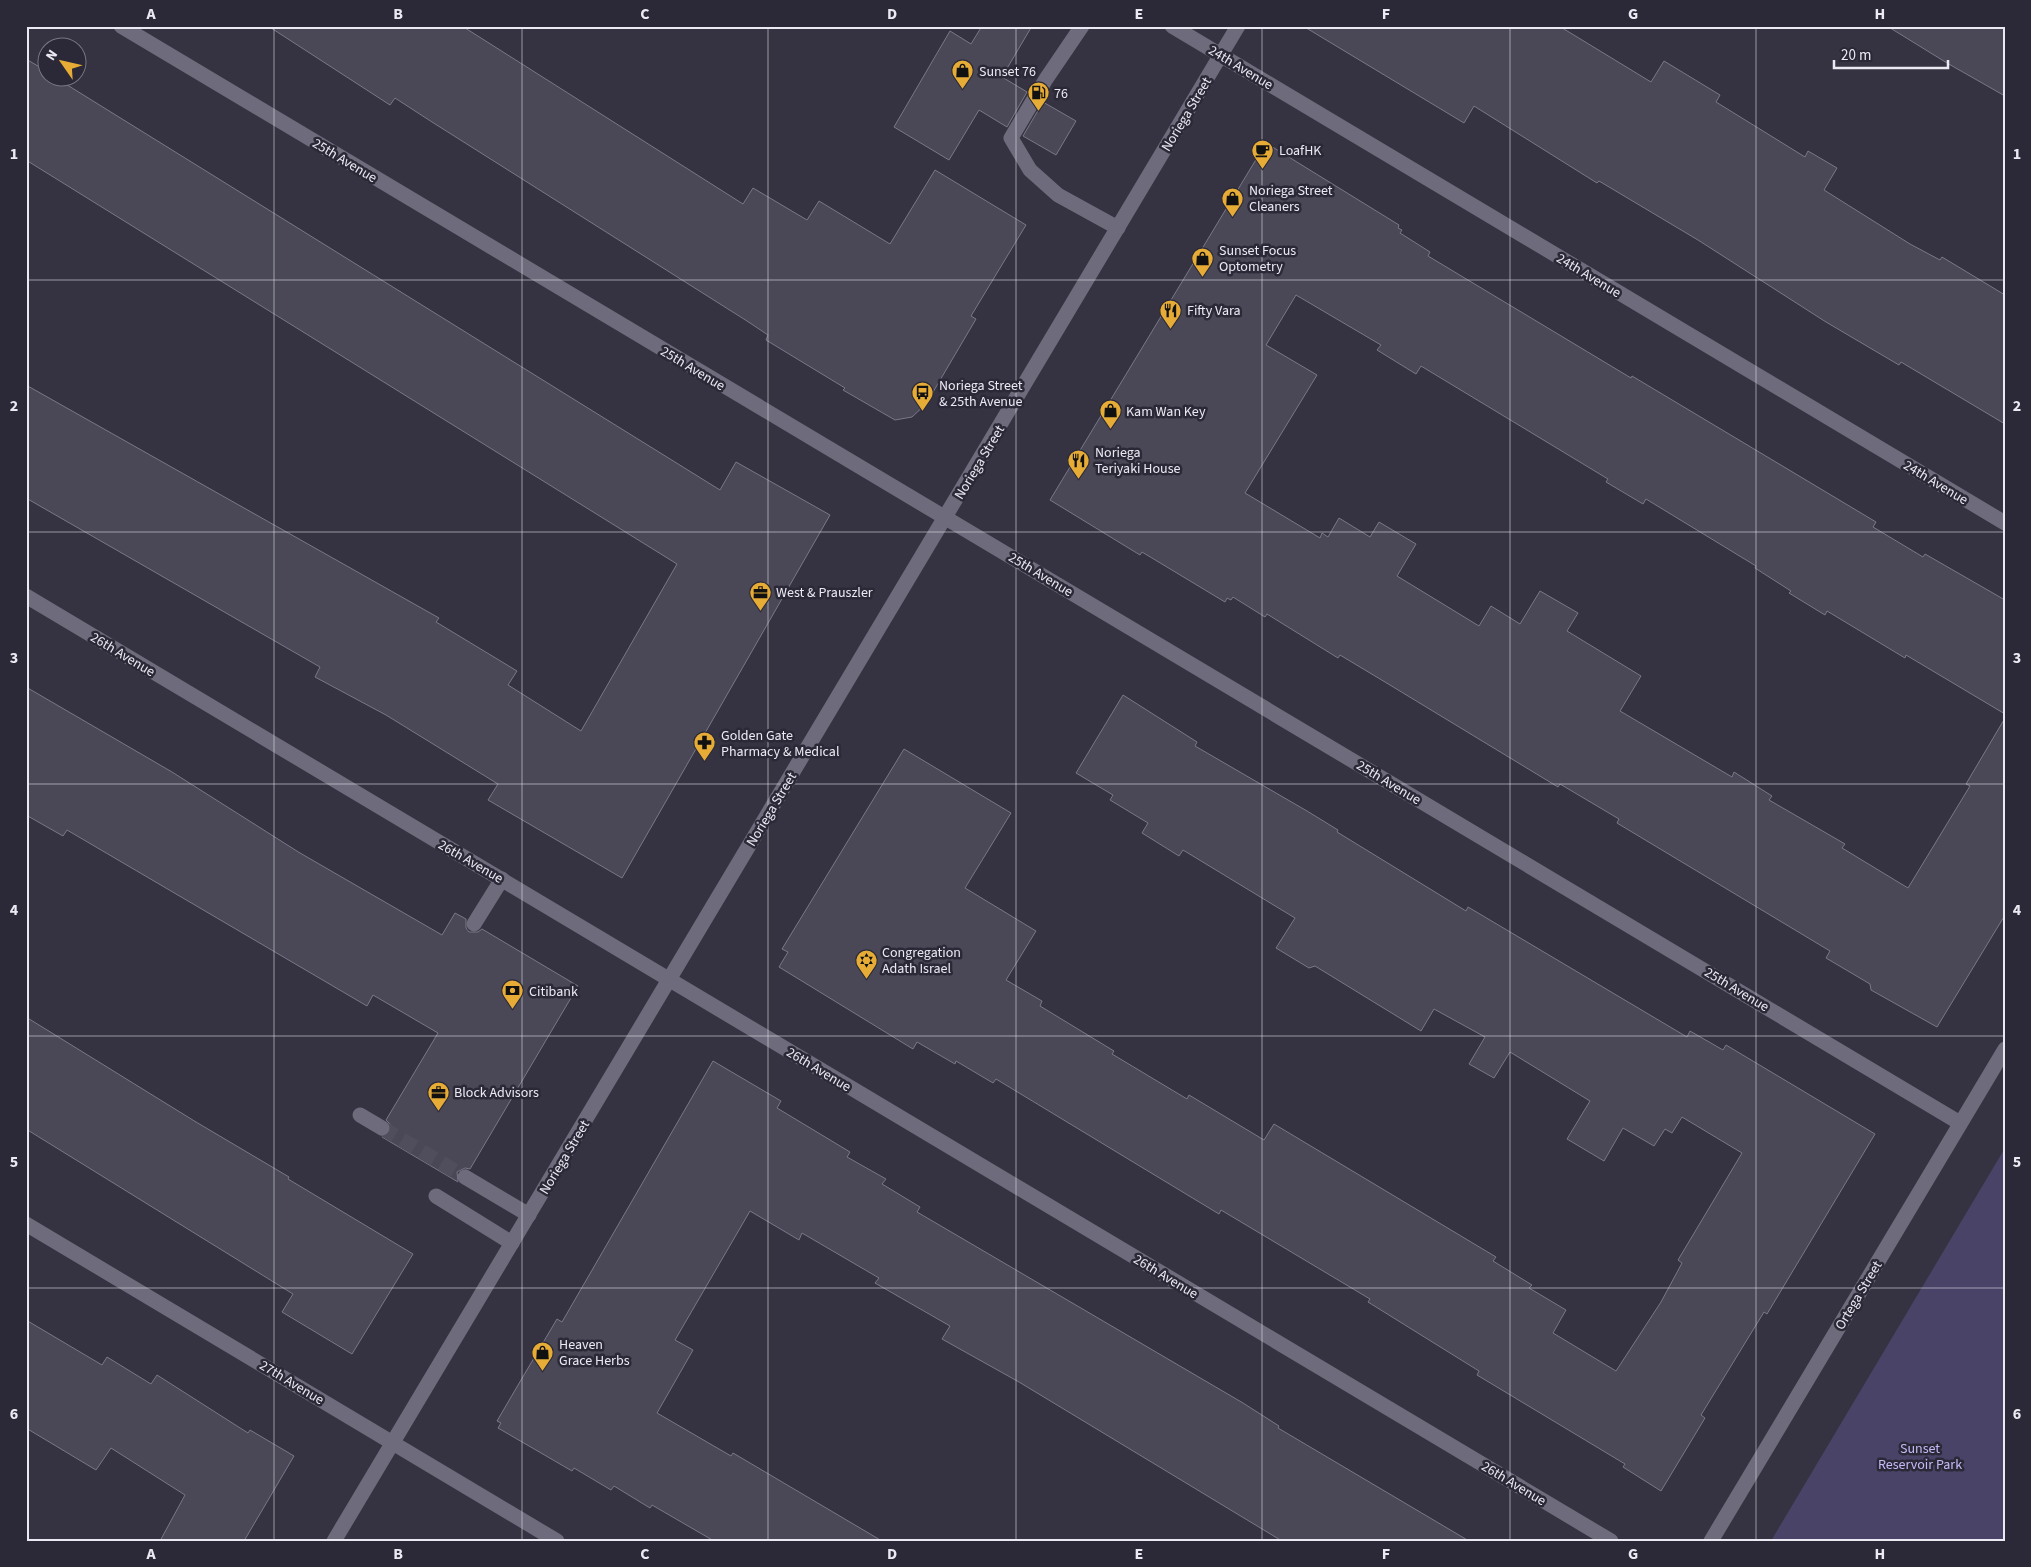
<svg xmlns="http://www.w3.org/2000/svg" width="2031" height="1567" font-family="'Source Sans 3',sans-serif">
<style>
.green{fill:#494467}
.building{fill:#4a4857;stroke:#7a7888}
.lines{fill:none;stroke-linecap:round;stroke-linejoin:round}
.minor-tunnel{stroke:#504e5c;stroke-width:15;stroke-dasharray:15 8;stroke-linecap:butt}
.minor{stroke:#6e6c7c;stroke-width:15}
.grid{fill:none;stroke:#ebeaf3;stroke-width:1;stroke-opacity:0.55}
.labels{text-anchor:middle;stroke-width:5;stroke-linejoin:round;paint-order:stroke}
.street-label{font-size:14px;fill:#ebeaf3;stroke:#2b2937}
.poi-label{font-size:14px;fill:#ebeaf3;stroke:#2b2937;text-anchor:start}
.park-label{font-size:14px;fill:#c3baf7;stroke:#2b2937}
.neatline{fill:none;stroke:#ebeaf3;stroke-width:2}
.grid-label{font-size:16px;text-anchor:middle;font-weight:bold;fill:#ebeaf3}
</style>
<rect width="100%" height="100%" fill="#353341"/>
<polygon class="green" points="2005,1148 2005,1541 1771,1541"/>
<g class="building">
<polygon points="268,26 462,26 743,204 753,188 807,220 819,201 890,244 935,170 1026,225 971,316 976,319 926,404 912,417 895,420 843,390 845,388 766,340 768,335 747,321 432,122 395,98 390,105"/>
<polygon points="982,26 1032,26 1002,77 1027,92 1007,127 979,110 949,160 894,127 950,31 971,44"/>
<polygon points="1303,26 1559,26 1651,82 1664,61 1720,95 1716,102 1805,157 1808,151 1837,168 1824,190 1910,244 1940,260 1942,257 2005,295 2005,424 1901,362 1899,365 1826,322 1698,240 1599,181 1597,183 1474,106 1464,123"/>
<polygon points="1887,26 2005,26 2005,96 1947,63"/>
<polygon points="26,59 48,72 48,78 56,78 720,490 736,462 830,515 622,878 488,800 498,784 386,715 315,677 320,667 26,498 26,385 439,618 436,622 517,671 508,685 581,731 677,564 26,160"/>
<polygon points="1043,102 1076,121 1056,155 1023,136"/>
<polygon points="1266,143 1399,225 1398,228 1402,230 1400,233 1430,252 1428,256 1631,378 1632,376 1876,522 1873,527 1923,557 1925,554 2005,600 2005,714 1906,655 1905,658 1827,611 1825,615 1789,593 1791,591 1755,568 1756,566 1646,499 1643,504 1606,482 1608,479 1421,366 1416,374 1377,350 1381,345 1296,295 1266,345 1317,375 1245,493 1320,538 1322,533 1328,537 1339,518 1370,537 1379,522 1416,544 1397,576 1479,626 1491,606 1520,624 1540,591 1578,613 1567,631 1641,676 1620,711 1732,777 1734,772 1772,796 1769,800 1845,844 1842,848 1908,888 1970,786 1966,784 2005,718 2005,915 1937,1027 1871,990 1870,984 1826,958 1830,951 1617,823 1619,819 1560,784 1558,787 1385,682 1340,655 1338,658 1267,614 1265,617 1233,597 1231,600 1227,598 1225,602 1142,552 1140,555 1050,500"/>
<polygon points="26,687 172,772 300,853 442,935 455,913 466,919 466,928 469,932 478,932 482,929 578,986 470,1169 465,1168 457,1172 458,1182 382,1137 390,1132 390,1124 386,1120 438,1033 373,995 367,1006 67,830 63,836 26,815"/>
<polygon points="1123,695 1197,742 1195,746 1307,811 1338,830 1337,832 1466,911 1468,907 1687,1037 1690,1031 1723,1050 1726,1045 1875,1134 1767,1314 1764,1312 1701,1415 1705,1418 1661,1491 1623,1467 1625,1464 1477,1375 1479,1371 1368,1302 1370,1299 1221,1210 1219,1214 996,1079 993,1083 956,1061 955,1064 917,1042 913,1049 779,967 788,952 782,949 904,749 1011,813 965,888 1036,931 1006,980 1042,1001 1040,1006 1114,1051 1112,1054 1187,1099 1189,1095 1264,1140 1274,1124 1496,1257 1493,1261 1532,1285 1529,1288 1566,1310 1553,1333 1616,1371 1661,1302 1682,1263 1678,1260 1742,1153 1682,1117 1672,1133 1665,1129 1654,1146 1623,1128 1604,1161 1567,1139 1590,1101 1510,1052 1494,1078 1469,1064 1485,1037 1434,1009 1421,1031 1315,966 1309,968 1276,948 1295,918 1183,850 1179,856 1142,833 1148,823 1110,800 1113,795 1076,773"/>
<polygon points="26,1017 196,1122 289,1177 288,1179 413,1254 352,1354 282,1312 293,1294 26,1129"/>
<polygon points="713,1061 781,1101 777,1108 850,1152 847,1157 886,1179 882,1184 920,1207 917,1212 1243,1403 1279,1426 1278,1428 1469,1541 1282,1541 1019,1382 942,1339 950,1326 875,1283 879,1278 802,1233 799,1240 750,1211 675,1340 693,1350 657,1413 731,1456 733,1453 882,1541 714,1541 652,1505 650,1508 614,1486 611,1490 574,1468 572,1471 498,1428 501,1423 497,1421 521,1380 557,1319 562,1322"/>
<polygon points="26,1320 102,1365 107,1357 151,1384 157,1375 248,1433 250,1430 294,1456 244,1541 160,1541 185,1495 111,1448 96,1470 26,1428"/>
</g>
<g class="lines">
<polyline class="minor-tunnel" points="382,1128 465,1177"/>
<g class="minor">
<polyline points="121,26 1960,1123"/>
<polyline points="1082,26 1046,79 1011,138 1030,170 1058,195 1118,228"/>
<polyline points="1172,26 2005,523"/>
<polyline points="26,596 1611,1541"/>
<polyline points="474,924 502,879"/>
<polyline points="360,1115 382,1128"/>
<polyline points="465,1177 529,1215"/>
<polyline points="436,1196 512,1243"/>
<polyline points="26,1224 557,1541"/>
<polyline points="334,1541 1238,26"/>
<polyline points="1711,1541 2005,1049"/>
</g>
</g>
<path class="grid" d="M274 26V1541M522 26V1541M768 26V1541M1016 26V1541M1262 26V1541M1510 26V1541M1756 26V1541M26 280H2005M26 532H2005M26 784H2005M26 1036H2005M26 1288H2005"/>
<defs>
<symbol id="shop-pin" viewBox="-11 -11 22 30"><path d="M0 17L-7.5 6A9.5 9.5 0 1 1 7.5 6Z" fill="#e6ac36" stroke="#2b2937"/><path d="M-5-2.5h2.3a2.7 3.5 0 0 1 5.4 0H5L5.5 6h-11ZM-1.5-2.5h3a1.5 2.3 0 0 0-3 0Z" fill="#111"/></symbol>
<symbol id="fuel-pin" viewBox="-11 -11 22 30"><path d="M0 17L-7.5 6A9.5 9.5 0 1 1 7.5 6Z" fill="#e6ac36" stroke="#2b2937"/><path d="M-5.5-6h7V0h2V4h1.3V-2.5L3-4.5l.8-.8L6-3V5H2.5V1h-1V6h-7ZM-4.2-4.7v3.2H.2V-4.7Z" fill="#111"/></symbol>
<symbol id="cafe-pin" viewBox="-11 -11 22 30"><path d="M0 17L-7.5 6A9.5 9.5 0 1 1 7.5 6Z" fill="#e6ac36" stroke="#2b2937"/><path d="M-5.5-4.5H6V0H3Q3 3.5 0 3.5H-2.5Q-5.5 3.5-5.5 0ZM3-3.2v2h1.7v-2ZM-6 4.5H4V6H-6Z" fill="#111"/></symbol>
<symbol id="restaurant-pin" viewBox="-11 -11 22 30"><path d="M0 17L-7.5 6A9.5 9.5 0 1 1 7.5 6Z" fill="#e6ac36" stroke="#2b2937"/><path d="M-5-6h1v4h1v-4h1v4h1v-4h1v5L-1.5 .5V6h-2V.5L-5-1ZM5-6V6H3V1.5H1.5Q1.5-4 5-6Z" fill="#111"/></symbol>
<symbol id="bus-pin" viewBox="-11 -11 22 30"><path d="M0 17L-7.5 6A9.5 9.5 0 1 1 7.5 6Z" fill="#e6ac36" stroke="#2b2937"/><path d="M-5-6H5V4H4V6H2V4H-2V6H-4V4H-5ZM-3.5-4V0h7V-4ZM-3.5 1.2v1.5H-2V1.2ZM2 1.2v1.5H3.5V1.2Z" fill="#111"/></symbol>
<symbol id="office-pin" viewBox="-11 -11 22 30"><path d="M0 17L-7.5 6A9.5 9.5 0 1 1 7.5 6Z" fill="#e6ac36" stroke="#2b2937"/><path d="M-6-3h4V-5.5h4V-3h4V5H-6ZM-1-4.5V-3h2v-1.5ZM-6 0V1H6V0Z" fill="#111"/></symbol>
<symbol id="pharmacy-pin" viewBox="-11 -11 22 30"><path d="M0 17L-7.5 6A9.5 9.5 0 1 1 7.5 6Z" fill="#e6ac36" stroke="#2b2937"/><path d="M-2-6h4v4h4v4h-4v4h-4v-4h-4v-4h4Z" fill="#111"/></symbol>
<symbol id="synagogue-pin" viewBox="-11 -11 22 30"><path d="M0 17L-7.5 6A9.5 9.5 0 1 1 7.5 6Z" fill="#e6ac36" stroke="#2b2937"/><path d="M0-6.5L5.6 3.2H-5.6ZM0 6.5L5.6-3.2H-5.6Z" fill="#111"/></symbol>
<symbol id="bank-pin" viewBox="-11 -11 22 30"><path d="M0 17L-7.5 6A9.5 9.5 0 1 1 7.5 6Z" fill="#e6ac36" stroke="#2b2937"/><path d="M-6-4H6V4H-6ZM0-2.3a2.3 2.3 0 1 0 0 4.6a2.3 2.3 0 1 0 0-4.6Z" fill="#111"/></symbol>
</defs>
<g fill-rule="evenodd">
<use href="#shop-pin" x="950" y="58" width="25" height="34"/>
<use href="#fuel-pin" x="1026" y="80" width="25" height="34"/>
<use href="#cafe-pin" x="1250" y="138" width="25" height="34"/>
<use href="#shop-pin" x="1220" y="186" width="25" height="34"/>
<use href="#shop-pin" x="1190" y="246" width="25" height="34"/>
<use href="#restaurant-pin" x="1158" y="298" width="25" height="34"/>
<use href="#bus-pin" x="910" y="380" width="25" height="34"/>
<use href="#shop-pin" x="1098" y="398" width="25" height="34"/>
<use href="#restaurant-pin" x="1066" y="448" width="25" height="34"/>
<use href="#office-pin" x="748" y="580" width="25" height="34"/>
<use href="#pharmacy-pin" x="692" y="730" width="25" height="34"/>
<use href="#synagogue-pin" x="854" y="948" width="25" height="34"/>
<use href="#bank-pin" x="500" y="978" width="25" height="34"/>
<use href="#office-pin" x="426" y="1080" width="25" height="34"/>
<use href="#shop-pin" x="530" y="1340" width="25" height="34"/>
</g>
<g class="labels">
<g class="street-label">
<text transform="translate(1241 67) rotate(31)" y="5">24th Avenue</text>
<text transform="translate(1186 114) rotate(-59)" y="5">Noriega Street</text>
<text transform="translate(345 160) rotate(31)" y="5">25th Avenue</text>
<text transform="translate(1589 275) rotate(31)" y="5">24th Avenue</text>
<text transform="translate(693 368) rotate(31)" y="5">25th Avenue</text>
<text transform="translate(979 462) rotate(-59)" y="5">Noriega Street</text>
<text transform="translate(1936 482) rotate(31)" y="5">24th Avenue</text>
<text transform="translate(1041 574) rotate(31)" y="5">25th Avenue</text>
<text transform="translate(123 654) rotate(31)" y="5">26th Avenue</text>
<text transform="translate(1389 782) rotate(31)" y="5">25th Avenue</text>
<text transform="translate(771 809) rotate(-59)" y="5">Noriega Street</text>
<text transform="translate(471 861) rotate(30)" y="5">26th Avenue</text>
<text transform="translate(1737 989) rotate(31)" y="5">25th Avenue</text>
<text transform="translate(819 1069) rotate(31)" y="5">26th Avenue</text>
<text transform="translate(564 1157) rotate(-59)" y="5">Noriega Street</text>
<text transform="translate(1166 1276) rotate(31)" y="5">26th Avenue</text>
<text transform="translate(1858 1295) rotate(-59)" y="5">Ortega Street</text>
<text transform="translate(292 1382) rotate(31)" y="5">27th Avenue</text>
<text transform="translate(1514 1483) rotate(31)" y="5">26th Avenue</text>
</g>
<g class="poi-label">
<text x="979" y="76">Sunset 76</text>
<text x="1054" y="98">76</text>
<text x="1279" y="155">LoafHK</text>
<text x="1249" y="195">Noriega Street<tspan x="1249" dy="16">Cleaners</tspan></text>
<text x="1219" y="255">Sunset Focus<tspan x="1219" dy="16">Optometry</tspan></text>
<text x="1187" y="315">Fifty Vara</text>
<text x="939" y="390">Noriega Street<tspan x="939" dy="16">&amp; 25th Avenue</tspan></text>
<text x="1126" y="416">Kam Wan Key</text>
<text x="1095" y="457">Noriega<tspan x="1095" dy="16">Teriyaki House</tspan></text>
<text x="776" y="597">West &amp; Prauszler</text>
<text x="721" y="740">Golden Gate<tspan x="721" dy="16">Pharmacy &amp; Medical</tspan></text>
<text x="882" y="957">Congregation<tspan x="882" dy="16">Adath Israel</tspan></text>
<text x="529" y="996">Citibank</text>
<text x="454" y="1097">Block Advisors</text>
<text x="559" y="1349">Heaven<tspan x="559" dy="16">Grace Herbs</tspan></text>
</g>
<g class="park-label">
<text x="1920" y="1453">Sunset<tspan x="1920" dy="16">Reservoir Park</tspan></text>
</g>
</g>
<rect width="2031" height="1567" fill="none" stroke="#2b2937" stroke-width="55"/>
<g transform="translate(62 62) rotate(304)"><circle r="24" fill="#2b2937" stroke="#787682"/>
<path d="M0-4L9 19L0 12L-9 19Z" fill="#e6ac36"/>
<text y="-8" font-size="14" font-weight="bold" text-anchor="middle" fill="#ebeaf3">N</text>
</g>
<path d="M1834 60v8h114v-8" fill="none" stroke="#ebeaf3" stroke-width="2.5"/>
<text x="1841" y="60" font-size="15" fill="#ebeaf3" stroke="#2b2937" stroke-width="4" paint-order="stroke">20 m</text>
<rect x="28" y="28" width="1976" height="1512" class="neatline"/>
<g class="grid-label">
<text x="151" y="19">A</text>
<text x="398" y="19">B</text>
<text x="645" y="19">C</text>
<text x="892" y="19">D</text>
<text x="1139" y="19">E</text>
<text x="1386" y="19">F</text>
<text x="1633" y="19">G</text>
<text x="1880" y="19">H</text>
<text x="14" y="159">1</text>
<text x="2017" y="159">1</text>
<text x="14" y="411">2</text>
<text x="2017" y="411">2</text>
<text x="14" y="663">3</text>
<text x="2017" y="663">3</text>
<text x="14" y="915">4</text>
<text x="2017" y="915">4</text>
<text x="14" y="1167">5</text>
<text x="2017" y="1167">5</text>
<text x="14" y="1419">6</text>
<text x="2017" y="1419">6</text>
<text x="151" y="1559">A</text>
<text x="398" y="1559">B</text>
<text x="645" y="1559">C</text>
<text x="892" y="1559">D</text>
<text x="1139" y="1559">E</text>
<text x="1386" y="1559">F</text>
<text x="1633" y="1559">G</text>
<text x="1880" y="1559">H</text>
</g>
</svg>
